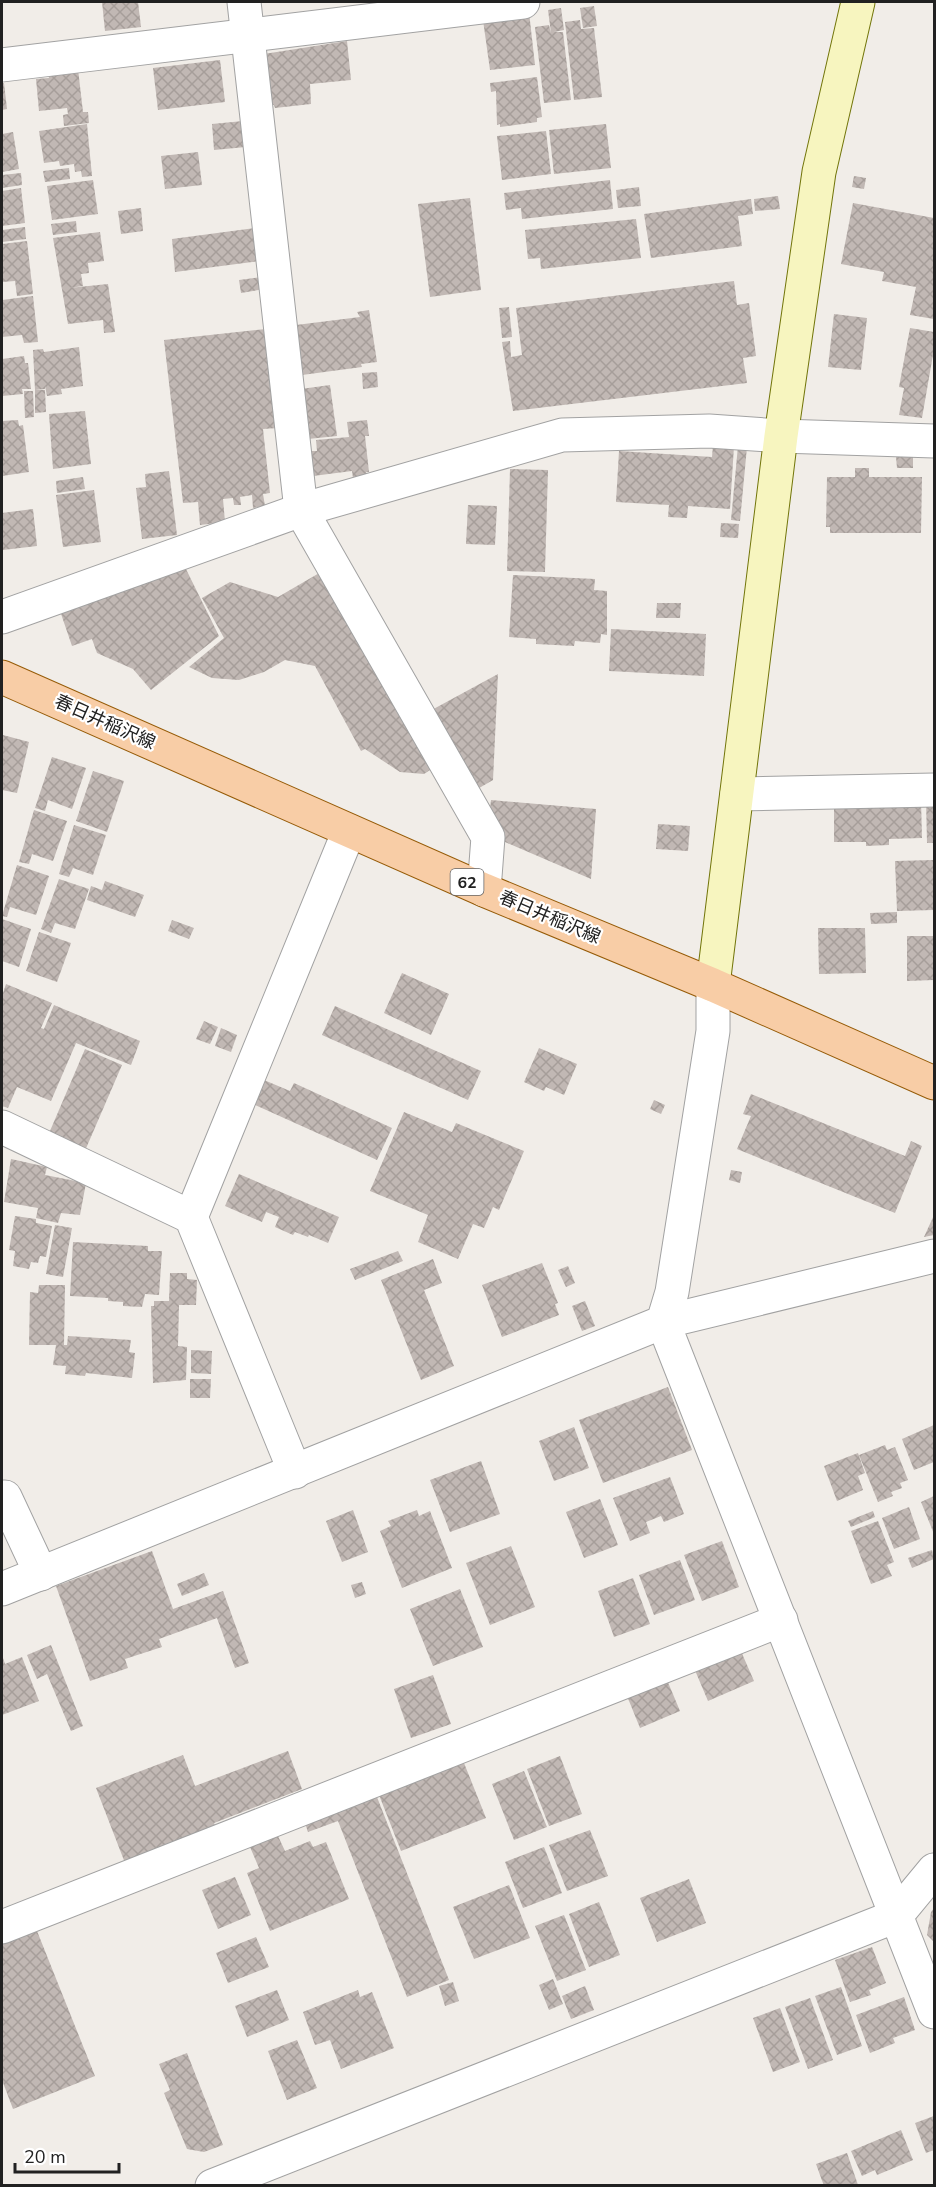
<svg xmlns="http://www.w3.org/2000/svg" width="936" height="2187" font-family="'Nunito Sans','Noto Sans JP',sans-serif">
<style>
.building{fill:url(#building-cross-hatch)}
.lines{fill:none;stroke-linecap:round;stroke-linejoin:round}
.street-casing{stroke:#a2a2a2;stroke-width:35}
.secondary-casing{stroke:#72750a;stroke-width:35}
.primary-casing{stroke:#965b07;stroke-width:35}
.street{stroke:#fff;stroke-width:33}
.secondary{stroke:#f7f5bf;stroke-width:33}
.primary{stroke:#f8cda6;stroke-width:33}
.labels{text-anchor:middle;stroke-width:4.5;stroke-linejoin:round;paint-order:stroke}
.shield{fill:#fff;stroke:#646464;stroke-width:1.5}
.shield-label{font-size:16px;font-weight:bold;fill:#212121}
.street-label{font-size:18px;fill:#212121;stroke:#fff}
</style>
<defs>
<pattern id="building-cross-hatch" width="8" height="8" patternUnits="userSpaceOnUse" patternTransform="scale(1.5)"><rect width="8" height="8" fill="#c1b8b4"/><path d="M0 0l8 8M0 8l8-8" fill="none" stroke="#a69e9a"/></pattern>
</defs>
<rect width="100%" height="100%" fill="#f1ede8"/>
<g class="building">
<polygon points="102,2 138,2 141,27 105,31"/>
<polygon points="594,6 597,26 583,28 580,8"/>
<polygon points="561,8 564,30 554,32 563,32 571,100 544,103 535,27 549,25 551,33 548,10"/>
<polygon points="529,12 535,65 490,70 483,20"/>
<polygon points="580,20 581,29 594,28 602,97 574,100 565,22"/>
<polygon points="347,41 351,80 310,84 311,104 275,108 274,105 269,105 264,54"/>
<polygon points="220,60 225,102 158,110 153,68"/>
<polygon points="78,69 83,112 88,112 89,123 64,126 63,115 68,114 67,108 39,111 36,79 49,78 48,73"/>
<polygon points="537,77 542,117 537,118 537,122 500,127 500,124 497,125 496,91 491,92 490,83"/>
<polygon points="2,83 4,83 7,109 2,110"/>
<polygon points="243,121 246,147 214,150 212,124"/>
<polygon points="87,124 92,176 82,177 81,171 75,172 74,164 60,166 59,161 44,163 39,131"/>
<polygon points="606,124 611,168 554,174 549,130"/>
<polygon points="546,131 551,174 502,180 497,136"/>
<polygon points="13,132 19,169 2,172 2,134"/>
<polygon points="198,152 202,185 165,189 161,156"/>
<polygon points="69,168 70,179 45,182 43,171"/>
<polygon points="21,173 22,185 2,188 2,175"/>
<polygon points="854,176 866,178 864,189 852,187"/>
<polygon points="93,180 98,214 52,220 47,186"/>
<polygon points="610,180 613,209 522,219 521,208 506,210 504,193"/>
<polygon points="639,187 641,206 618,208 616,190"/>
<polygon points="21,188 25,223 2,226 2,191"/>
<polygon points="778,196 780,209 755,211 754,199"/>
<polygon points="470,198 481,290 430,297 418,204"/>
<polygon points="751,199 753,214 738,216 742,246 651,258 644,214"/>
<polygon points="853,203 934,218 934,319 910,315 916,287 882,281 884,272 841,264"/>
<polygon points="141,208 143,231 121,234 118,211"/>
<polygon points="636,219 641,258 541,269 540,258 528,259 525,230"/>
<polygon points="76,221 77,232 53,235 51,224"/>
<polygon points="25,227 26,239 2,242 2,230"/>
<polygon points="255,228 260,261 175,272 172,239"/>
<polygon points="100,232 104,261 88,263 89,273 81,274 83,286 69,288 108,284 115,332 104,333 103,320 68,324 53,238"/>
<polygon points="27,241 33,294 17,296 15,281 2,282 2,244"/>
<polygon points="262,277 264,289 241,293 239,280"/>
<polygon points="734,281 737,305 749,303 756,356 743,358 747,383 513,411 502,342 510,341 511,357 522,355 516,308"/>
<polygon points="33,296 38,342 24,343 22,335 2,337 2,300"/>
<polygon points="509,307 512,337 502,338 499,308"/>
<polygon points="369,310 377,362 361,364 362,367 302,375 296,325 360,317 357,312"/>
<polygon points="834,314 867,318 861,370 828,367"/>
<polygon points="910,328 934,332 934,349 922,418 899,415 904,388 899,387"/>
<polygon points="266,329 278,428 263,429 270,493 263,494 265,506 253,508 252,495 240,497 241,505 234,505 233,498 223,499 225,522 200,525 198,502 183,503 164,340"/>
<polygon points="79,347 83,386 61,389 62,394 47,396 45,386 45,389 35,390 33,350 43,349 44,352"/>
<polygon points="24,356 25,363 28,363 31,389 22,389 23,394 2,396 2,359"/>
<polygon points="377,372 378,387 363,389 362,373"/>
<polygon points="330,385 337,436 308,439 301,389"/>
<polygon points="35,390 45,390 46,412 35,413"/>
<polygon points="24,391 33,391 34,417 25,418"/>
<polygon points="85,411 91,464 53,469 49,414"/>
<polygon points="18,420 19,426 23,425 29,472 2,476 2,421"/>
<polygon points="367,420 369,436 365,436 369,472 366,472 367,476 353,478 352,471 313,476 310,451 317,451 316,440 349,437 347,422"/>
<polygon points="713,445 734,446 730,509 688,506 687,518 668,517 669,505 616,502 619,451 712,457"/>
<polygon points="738,446 747,447 740,521 731,520"/>
<polygon points="896,457 913,457 913,468 897,468"/>
<polygon points="855,468 869,468 869,477 922,477 921,533 830,533 830,527 826,527 827,477 855,477"/>
<polygon points="510,469 548,470 545,572 507,571"/>
<polygon points="169,471 177,535 142,539 136,488 146,487 145,474"/>
<polygon points="83,477 85,489 57,493 56,481"/>
<polygon points="94,490 101,542 63,547 56,495"/>
<polygon points="468,505 497,506 495,545 466,544"/>
<polygon points="33,509 37,546 3,550 2,513"/>
<polygon points="721,523 739,524 738,538 720,537"/>
<polygon points="183,563 219,636 151,690 133,669 97,653 92,639 72,646 59,608"/>
<polygon points="321,572 433,768 424,774 400,772 365,749 361,751 315,666 285,660 264,672 239,680 212,678 189,667 224,638 202,598 230,582 278,597"/>
<polygon points="513,575 595,579 594,590 607,591 607,635 601,634 600,643 575,641 574,646 536,644 536,639 509,637"/>
<polygon points="657,603 681,603 680,618 656,618"/>
<polygon points="611,629 706,634 704,676 609,671"/>
<polygon points="498,674 493,780 474,791 428,712"/>
<polygon points="3,735 29,742 17,793 2,790"/>
<polygon points="52,757 86,768 72,809 48,800 45,811 35,808"/>
<polygon points="93,771 124,781 107,832 76,821"/>
<polygon points="926,799 934,799 934,843 927,843"/>
<polygon points="491,800 596,809 591,879 505,842 489,818"/>
<polygon points="921,800 922,838 889,839 889,845 866,846 866,842 834,842 834,802"/>
<polygon points="34,810 67,821 53,861 32,854 29,864 19,862"/>
<polygon points="658,824 690,826 688,851 656,849"/>
<polygon points="74,825 106,835 93,875 73,868 69,877 59,874"/>
<polygon points="934,860 934,910 897,911 895,861"/>
<polygon points="17,865 49,876 36,915 10,907 7,917 2,916"/>
<polygon points="59,879 89,889 75,929 55,923 51,933 41,929"/>
<polygon points="105,881 144,895 135,917 87,900 91,886 102,890"/>
<polygon points="897,912 897,923 871,924 870,913"/>
<polygon points="2,919 31,929 19,967 2,961"/>
<polygon points="172,920 194,928 189,939 168,931"/>
<polygon points="818,928 865,928 866,973 819,974"/>
<polygon points="39,932 71,943 57,982 26,971"/>
<polygon points="907,936 934,936 934,980 907,981"/>
<polygon points="402,973 449,994 431,1035 384,1013"/>
<polygon points="6,984 52,1003 41,1028 44,1029 54,1005 140,1041 131,1065 76,1043 51,1101 17,1087 8,1108 2,1106 2,996"/>
<polygon points="335,1006 481,1071 468,1100 322,1035"/>
<polygon points="204,1021 218,1027 210,1044 196,1039"/>
<polygon points="221,1028 237,1035 231,1052 215,1046"/>
<polygon points="539,1048 577,1064 564,1095 546,1087 544,1091 524,1082"/>
<polygon points="85,1049 122,1065 84,1153 47,1138"/>
<polygon points="264,1080 290,1091 294,1083 392,1128 377,1160 253,1104"/>
<polygon points="751,1094 905,1156 911,1141 922,1146 895,1213 737,1149 751,1116 743,1114"/>
<polygon points="654,1100 665,1105 661,1114 650,1109"/>
<polygon points="404,1112 452,1132 456,1123 524,1151 499,1210 493,1207 484,1228 473,1224 458,1259 418,1242 428,1215 370,1191"/>
<polygon points="11,1159 47,1167 45,1175 86,1183 80,1215 61,1213 58,1223 36,1218 38,1208 4,1202"/>
<polygon points="731,1170 742,1172 740,1183 729,1180"/>
<polygon points="239,1174 339,1217 328,1243 309,1235 308,1237 295,1232 293,1235 275,1227 279,1217 266,1212 262,1222 225,1206"/>
<polygon points="934,1215 934,1235 924,1237"/>
<polygon points="15,1216 36,1219 36,1223 52,1226 46,1257 40,1256 38,1263 31,1262 29,1269 13,1266 15,1251 9,1250"/>
<polygon points="55,1225 72,1228 63,1277 46,1274"/>
<polygon points="73,1242 148,1246 148,1251 162,1251 159,1295 145,1294 142,1307 123,1306 123,1302 108,1301 108,1298 70,1296"/>
<polygon points="398,1251 403,1261 355,1280 350,1269"/>
<polygon points="433,1259 442,1283 424,1290 454,1366 421,1380 381,1280"/>
<polygon points="542,1263 558,1303 555,1304 559,1315 502,1337 482,1285"/>
<polygon points="568,1266 575,1283 566,1287 558,1270"/>
<polygon points="170,1273 187,1273 187,1279 197,1280 196,1305 179,1305 178,1346 187,1347 186,1380 153,1383 151,1306 154,1306 154,1301 169,1301"/>
<polygon points="39,1285 65,1285 64,1345 67,1345 68,1336 131,1340 129,1352 135,1353 132,1378 86,1373 85,1376 65,1374 66,1366 53,1365 56,1345 29,1345 30,1292 38,1293"/>
<polygon points="585,1301 595,1326 582,1331 572,1306"/>
<polygon points="191,1350 212,1351 211,1374 191,1373"/>
<polygon points="190,1379 211,1379 210,1398 190,1398"/>
<polygon points="668,1387 692,1450 603,1483 579,1420"/>
<polygon points="934,1425 934,1462 914,1470 902,1439"/>
<polygon points="574,1427 589,1468 554,1481 539,1441"/>
<polygon points="885,1445 887,1450 895,1447 908,1480 900,1483 902,1488 891,1492 893,1496 878,1502 859,1455"/>
<polygon points="858,1453 865,1473 858,1476 863,1490 837,1501 824,1466"/>
<polygon points="481,1461 500,1514 450,1532 430,1480"/>
<polygon points="670,1477 684,1514 664,1522 661,1516 646,1522 650,1533 630,1541 613,1498"/>
<polygon points="934,1496 934,1534 921,1502"/>
<polygon points="600,1499 618,1545 584,1558 566,1512"/>
<polygon points="909,1507 920,1539 894,1549 882,1518"/>
<polygon points="353,1510 368,1552 342,1562 326,1521"/>
<polygon points="417,1510 419,1516 430,1511 452,1568 402,1588 380,1531 391,1526 388,1521"/>
<polygon points="873,1511 875,1517 851,1527 848,1521"/>
<polygon points="878,1521 894,1562 887,1565 892,1576 871,1584 851,1531"/>
<polygon points="722,1541 739,1587 702,1601 684,1555"/>
<polygon points="511,1546 535,1607 490,1625 466,1563"/>
<polygon points="932,1550 934,1559 912,1568 908,1558"/>
<polygon points="152,1551 173,1609 223,1591 249,1663 235,1668 217,1618 159,1639 162,1647 125,1659 128,1668 90,1681 56,1586"/>
<polygon points="680,1560 695,1600 654,1615 639,1575"/>
<polygon points="204,1573 209,1585 182,1596 177,1584"/>
<polygon points="633,1578 650,1624 614,1637 598,1591"/>
<polygon points="362,1582 366,1594 355,1598 351,1585"/>
<polygon points="460,1589 483,1647 433,1666 410,1609"/>
<polygon points="51,1645 83,1726 71,1731 47,1674 37,1679 27,1655"/>
<polygon points="740,1649 754,1681 708,1701 694,1668"/>
<polygon points="2,1655 5,1664 22,1657 39,1701 2,1715"/>
<polygon points="433,1675 451,1724 411,1738 394,1689"/>
<polygon points="667,1680 680,1711 640,1728 627,1696"/>
<polygon points="288,1751 302,1789 214,1823 216,1828 125,1863 96,1788 183,1755 195,1786"/>
<polygon points="560,1756 582,1814 549,1826 527,1769"/>
<polygon points="464,1763 486,1818 401,1851 379,1795"/>
<polygon points="524,1771 547,1827 514,1840 492,1784"/>
<polygon points="375,1792 449,1980 407,1997 338,1821 308,1832 304,1820"/>
<polygon points="590,1830 608,1876 567,1891 549,1845"/>
<polygon points="278,1836 285,1851 310,1841 313,1847 326,1842 349,1899 270,1931 247,1873 259,1868 250,1847"/>
<polygon points="544,1847 562,1893 523,1908 505,1862"/>
<polygon points="235,1877 251,1915 218,1929 202,1890"/>
<polygon points="689,1879 706,1923 657,1942 640,1898"/>
<polygon points="509,1885 530,1938 474,1959 453,1907"/>
<polygon points="599,1902 620,1955 589,1967 569,1914"/>
<polygon points="934,1908 934,1942 927,1935 931,1912"/>
<polygon points="564,1915 586,1970 557,1981 535,1926"/>
<polygon points="37,1931 95,2076 13,2109 2,2080 2,1944"/>
<polygon points="256,1937 269,1967 228,1983 216,1953"/>
<polygon points="872,1947 886,1983 869,1990 871,1995 850,2002 835,1960"/>
<polygon points="553,1979 563,2004 549,2010 539,1985"/>
<polygon points="453,1982 459,2001 445,2006 439,1986"/>
<polygon points="585,1986 594,2010 571,2019 562,1996"/>
<polygon points="841,1987 862,2046 837,2055 815,1996"/>
<polygon points="277,1990 289,2020 247,2037 235,2006"/>
<polygon points="358,1990 360,1997 372,1992 394,2048 341,2069 330,2040 315,2045 303,2012"/>
<polygon points="904,1997 915,2030 893,2038 895,2043 870,2053 856,2015"/>
<polygon points="810,1998 833,2060 808,2069 785,2007"/>
<polygon points="780,2008 800,2062 773,2072 753,2018"/>
<polygon points="297,2040 317,2088 287,2100 268,2051"/>
<polygon points="187,2053 223,2145 204,2152 187,2149 164,2093 170,2090 159,2064"/>
<polygon points="934,2116 934,2150 926,2153 915,2123"/>
<polygon points="901,2130 913,2160 877,2175 875,2170 862,2176 851,2151"/>
<polygon points="847,2153 858,2185 824,2186 816,2164"/>
</g>
<g class="lines">
<defs>
<g id="street">
<polyline points="244,2 301,510 488,837 484,890"/>
<polyline points="2,65 523,2"/>
<polyline points="2,617 301,510 562,435 709,431 781,436 934,441"/>
<polyline points="737,794 934,790"/>
<polyline points="2,1127 191,1217 295,1472"/>
<polyline points="191,1217 349,831"/>
<polyline points="934,1256 663,1322 934,2012"/>
<polyline points="2,1497 5,1497 41,1574"/>
<polyline points="2,1589 663,1322 672,1292 713,1031 713,985"/>
<polyline points="2,1927 781,1620"/>
<polyline points="212,2186 896,1916 934,1870"/>
</g>
<polyline id="secondary" points="713,985 781,436 819,172 858,2"/>
<polyline id="primary" points="2,677 484,890 713,985 934,1083"/>
</defs>
<use href="#street" class="street-casing"/>
<use href="#secondary" class="secondary-casing"/>
<use href="#primary" class="primary-casing"/>
<use href="#street" class="street"/>
<use href="#secondary" class="secondary"/>
<use href="#primary" class="primary"/>
</g>
<g class="labels">
<rect class="shield" x="450.5" y="869" width="33" height="26" rx="4.5"/>
<g class="shield-label">
<text x="467" y="888">62</text>
</g>
<g class="street-label">
<text transform="translate(105 722) rotate(24)" y="6">春日井稲沢線</text>
<text transform="translate(550 917) rotate(23)" y="6">春日井稲沢線</text>
</g>
</g>
<rect width="936" height="2187" fill="none" stroke="#212121" stroke-width="6"/>
<path d="M15 2163v9h104v-9" fill="none" stroke="#212121" stroke-width="3"/>
<text x="24" y="2163" font-size="18" fill="#212121" stroke="#ffffff" stroke-width="4.5" paint-order="stroke">20 m</text>
</svg>
